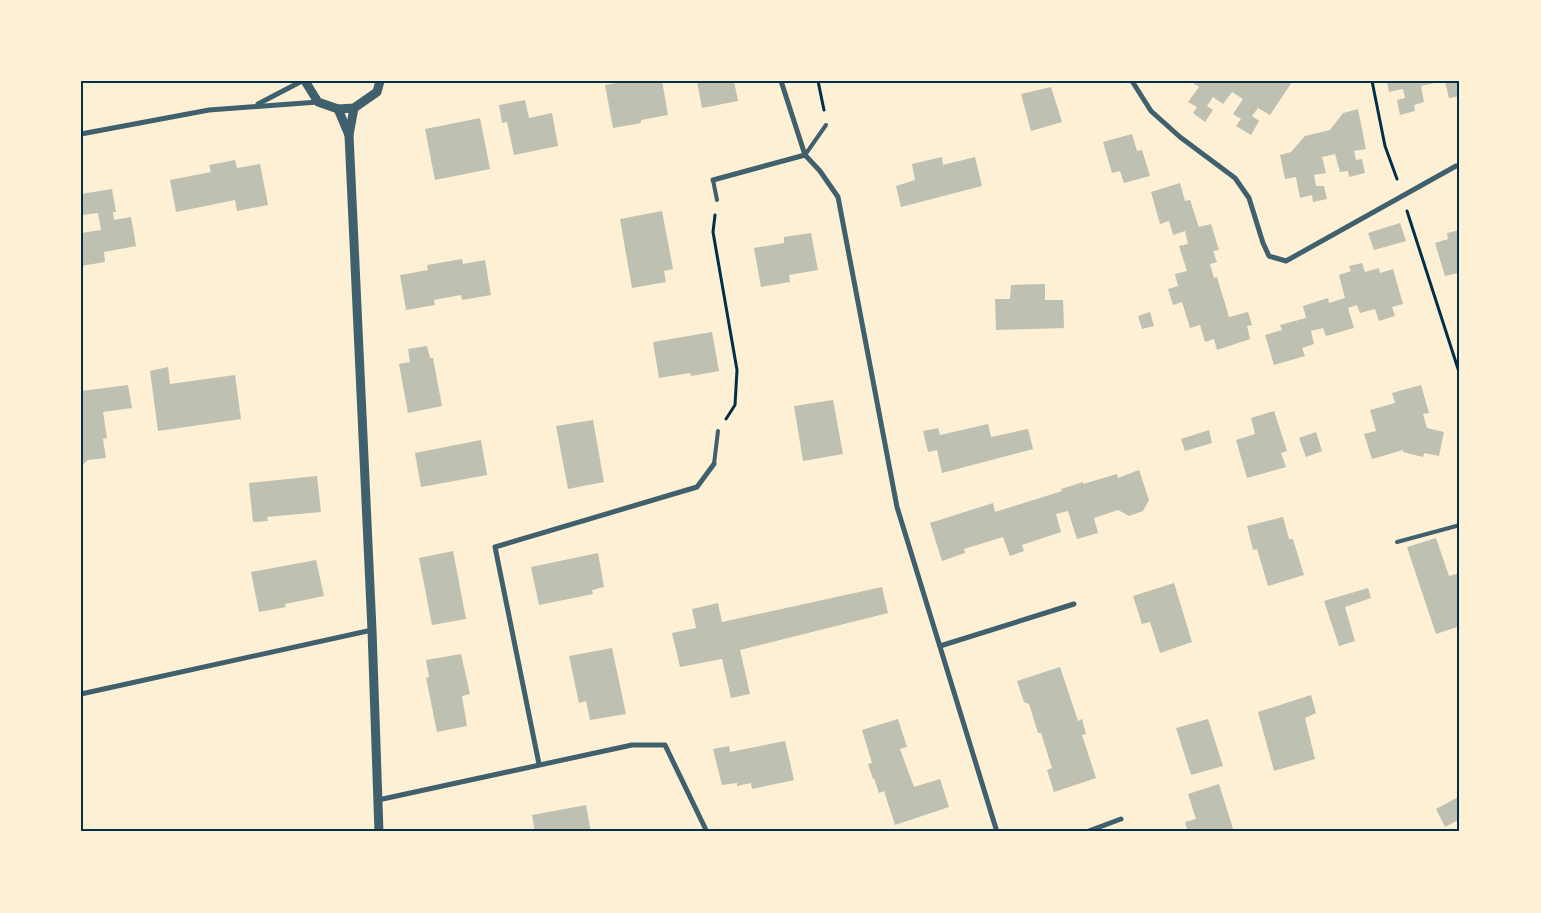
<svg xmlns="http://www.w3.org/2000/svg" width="1541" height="913" font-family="Lato,sans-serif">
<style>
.building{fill:#bec0b2}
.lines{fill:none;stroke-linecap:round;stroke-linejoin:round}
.path{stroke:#003049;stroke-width:3}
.service{stroke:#3f606c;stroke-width:4}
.minor{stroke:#3f606c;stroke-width:5}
.tertiary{stroke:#3f606c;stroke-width:9}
.neatline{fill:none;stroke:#003049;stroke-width:2}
</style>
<rect width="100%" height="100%" fill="#fdf0d5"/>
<g class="building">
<polygon points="628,81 662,81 668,115 641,120 641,123 613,128 605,85"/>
<polygon points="697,81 734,81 738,101 702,108"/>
<polygon points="1190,81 1290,81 1292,82 1270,115 1258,108 1252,116 1259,121 1251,135 1236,126 1241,119 1233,114 1243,99 1232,92 1223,104 1213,97 1207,106 1213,110 1205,122 1193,113 1197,107 1188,102 1199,87"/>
<polygon points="1387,81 1439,81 1439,82 1421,86 1424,102 1414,105 1415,111 1400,115 1397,100 1405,98 1403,89 1389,92"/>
<polygon points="1445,81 1460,81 1460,96 1449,98"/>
<polygon points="1051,87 1062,122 1031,131 1021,94"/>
<polygon points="525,100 529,118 552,113 558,146 514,155 507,122 502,123 499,105"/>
<polygon points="1358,109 1366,149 1354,151 1356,160 1362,159 1365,173 1349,177 1348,171 1340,172 1335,154 1322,157 1326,173 1314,175 1316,186 1324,186 1327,199 1313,202 1312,195 1300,198 1296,177 1285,179 1280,155 1291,152 1305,136 1330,130 1343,113"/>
<polygon points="480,118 490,169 435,180 425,129"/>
<polygon points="1132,134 1137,151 1142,150 1150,176 1124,183 1120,171 1112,173 1103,142"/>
<polygon points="942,157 943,165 975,157 982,186 901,207 896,186 915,180 912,164"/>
<polygon points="235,160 237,168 260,164 268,205 237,211 235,200 176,212 170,180 211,172 209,165"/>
<polygon points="1180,183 1185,201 1190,200 1199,227 1211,224 1219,250 1213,251 1217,262 1210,264 1214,278 1217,277 1229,317 1248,312 1252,325 1247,326 1250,339 1217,350 1214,339 1205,342 1200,325 1190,328 1182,302 1173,305 1168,289 1178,286 1175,274 1187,271 1179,246 1188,244 1185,231 1173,235 1169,221 1160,224 1151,192"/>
<polygon points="112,189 116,212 113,212 114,220 131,217 136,246 104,252 105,262 81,266 81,233 101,230 98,213 83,215 81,194"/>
<polygon points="662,211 673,269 664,271 666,282 632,288 620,219"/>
<polygon points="1400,223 1406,241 1374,250 1368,233"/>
<polygon points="1460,230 1460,278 1458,273 1445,276 1435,243 1448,239 1447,233"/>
<polygon points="811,233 818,270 789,275 790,282 761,287 754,248 784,243 784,237"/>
<polygon points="462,259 463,264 485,260 491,295 462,300 461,295 434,300 435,305 406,310 400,275 428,270 427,265"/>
<polygon points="1362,263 1365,272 1379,268 1380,273 1393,269 1403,304 1392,307 1395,316 1379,321 1375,309 1360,313 1357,305 1348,308 1354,328 1326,336 1323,328 1311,331 1314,344 1302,348 1305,356 1274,365 1265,335 1282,330 1280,325 1306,318 1303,306 1328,298 1329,303 1345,298 1339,275 1351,271 1349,266"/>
<polygon points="1045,284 1045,300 1063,300 1064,328 996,330 995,299 1010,299 1011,285"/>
<polygon points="1150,312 1154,326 1142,329 1138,316"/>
<polygon points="712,332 719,371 691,376 690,373 659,378 653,342"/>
<polygon points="427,346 430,358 433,358 442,406 408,413 399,364 410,362 408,349"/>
<polygon points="168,367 170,384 235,375 241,419 158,431 150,371"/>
<polygon points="128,385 132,408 103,412 107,438 103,439 106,458 88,460 81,466 81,391"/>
<polygon points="1421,385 1429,413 1423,414 1427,428 1444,432 1439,456 1424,453 1423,457 1403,452 1403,450 1372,459 1364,434 1376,431 1370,410 1395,403 1392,393"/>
<polygon points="833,400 843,454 803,461 794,406"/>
<polygon points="1274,411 1287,451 1281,453 1286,467 1247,478 1236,440 1255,434 1251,418"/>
<polygon points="593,420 604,482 568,489 556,426"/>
<polygon points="988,424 991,437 1028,429 1033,449 942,473 937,450 928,452 923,431 938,428 940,435"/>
<polygon points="1209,430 1212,443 1185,451 1181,439"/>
<polygon points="1316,432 1322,451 1306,457 1299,438"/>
<polygon points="481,440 487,475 421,487 415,453"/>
<polygon points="1139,470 1149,500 1143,511 1129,516 1118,510 1094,518 1098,533 1077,539 1068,511 1056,514 1061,532 1022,545 1024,551 1010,556 1003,537 964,549 965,553 942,561 930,523 993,503 995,512 1062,491 1061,489 1083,482 1083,484 1117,474 1118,478"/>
<polygon points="317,476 321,512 267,517 268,521 253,522 249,483"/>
<polygon points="1283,517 1289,539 1293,539 1304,575 1268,586 1257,549 1253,550 1247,526"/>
<polygon points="1436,538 1449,576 1460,573 1460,626 1436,634 1407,547"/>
<polygon points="453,551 466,619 432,625 419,558"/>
<polygon points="598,553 604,587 592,590 593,594 539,605 531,567"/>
<polygon points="316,560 324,596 285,604 286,607 259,612 251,572"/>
<polygon points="1174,583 1192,642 1160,653 1150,622 1142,624 1133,596"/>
<polygon points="882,587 888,613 740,650 750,694 731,698 722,659 680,667 672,633 696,628 692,609 718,603 722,622"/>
<polygon points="1368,588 1371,598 1345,607 1355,641 1339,646 1324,601"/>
<polygon points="612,648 626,714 590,720 586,701 579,703 569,656"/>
<polygon points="461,654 470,694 462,696 467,726 437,732 426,678 429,677 426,660"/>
<polygon points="1060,667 1078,721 1082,719 1086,734 1082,735 1096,778 1054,792 1047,770 1052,768 1041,733 1038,733 1029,704 1024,702 1017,681"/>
<polygon points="1311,695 1316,713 1305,718 1315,759 1274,771 1258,712"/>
<polygon points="898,719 907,747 900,749 914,787 940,779 949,807 895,825 884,791 879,793 874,778 873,779 868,764 872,763 862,730"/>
<polygon points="1208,719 1223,766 1191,775 1176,728"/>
<polygon points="785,741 794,780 752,789 751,783 737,786 737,783 722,785 713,749 729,746 730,752"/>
<polygon points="1219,784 1234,832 1188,832 1185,822 1196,819 1188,794"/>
<polygon points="1460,796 1460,819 1445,827 1436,809"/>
<polygon points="586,805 591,832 535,832 532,815"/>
</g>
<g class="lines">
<g class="path">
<polyline points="818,81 824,110"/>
<polyline points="1372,81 1385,146 1397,179"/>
<polyline points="1407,211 1460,375"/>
<polyline points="715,215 713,232 737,370 735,405 726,419"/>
</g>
<g class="service">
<polyline points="805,155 826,125"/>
<polyline points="713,180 717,200"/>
<polyline points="714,464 718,431"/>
<polyline points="1397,542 1460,525"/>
</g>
<g class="minor">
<polyline points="781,81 805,155 820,171 838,197 897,507 997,832"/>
<polyline points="1132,81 1151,111 1180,137 1235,178 1249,198 1263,243 1269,256 1286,261 1456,166"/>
<polyline points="258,104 302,81"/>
<polyline points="81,134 209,110 318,102"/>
<polyline points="713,180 805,155"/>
<polyline points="940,646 1074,604"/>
<polyline points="81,694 372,630"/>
<polyline points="539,764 495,547 697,487 714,464"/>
<polyline points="378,800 632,745 665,745 707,832"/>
<polyline points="1086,832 1121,819"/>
</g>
<g class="tertiary">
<polyline points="305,81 318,102 338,109 354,108 377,92 380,81"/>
<polyline points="354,108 349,135 372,630 379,832"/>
<polyline points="338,109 349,135"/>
</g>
</g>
<rect width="1541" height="913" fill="none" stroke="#fdf0d5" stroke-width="165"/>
<rect x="82" y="82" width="1376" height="748" class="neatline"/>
</svg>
